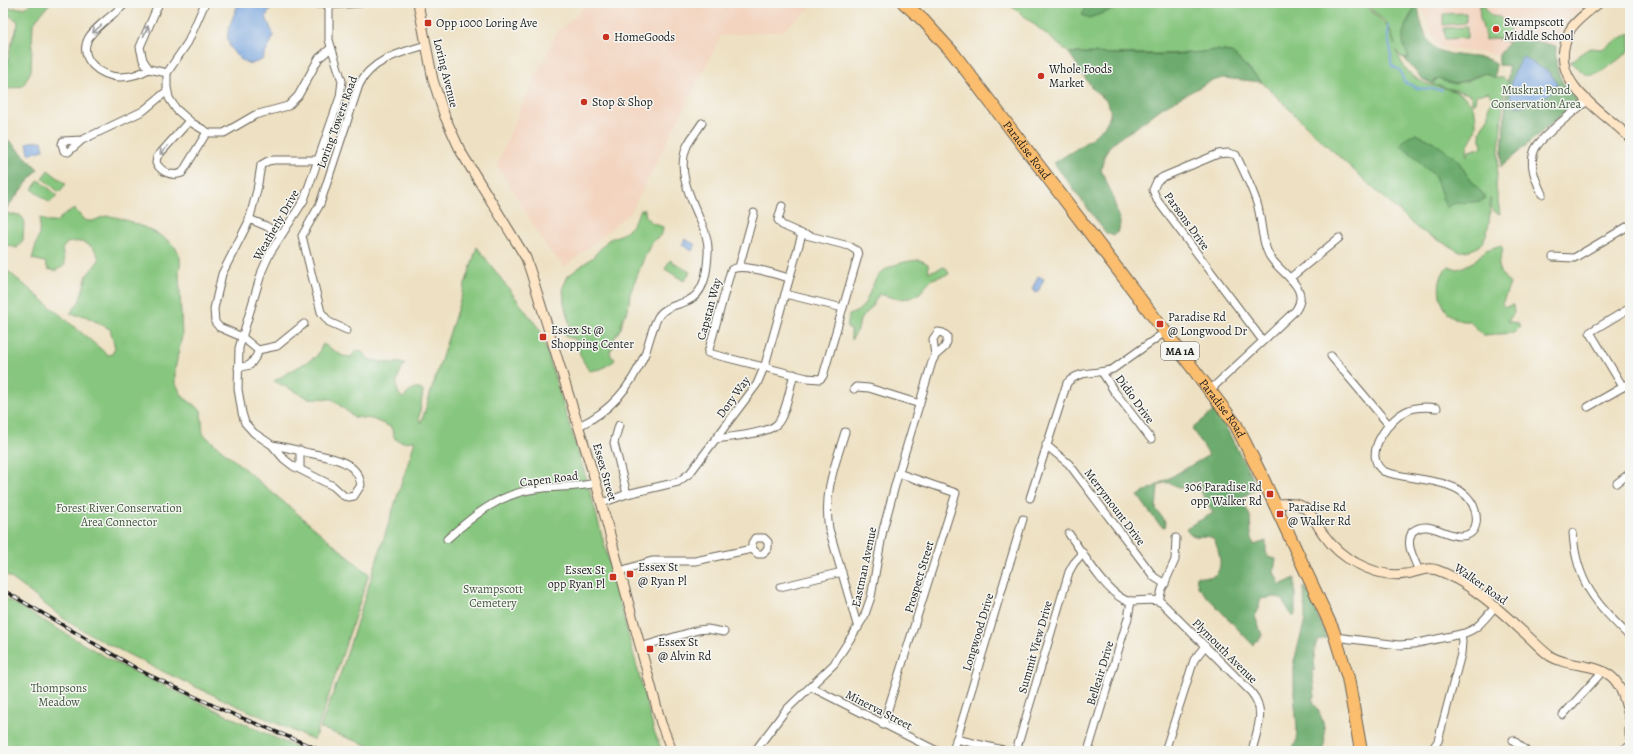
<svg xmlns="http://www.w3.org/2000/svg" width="1633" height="754" font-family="Alegreya,serif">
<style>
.built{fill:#f3d4bf}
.green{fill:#86c67e;stroke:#51714d;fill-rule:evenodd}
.forest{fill:#6cab6d;stroke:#446444;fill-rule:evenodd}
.water{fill:#74a3de;stroke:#48607d}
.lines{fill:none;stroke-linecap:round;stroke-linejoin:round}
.stream{stroke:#74a3de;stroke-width:2}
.street-casing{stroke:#666156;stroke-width:9}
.secondary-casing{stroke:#666156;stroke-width:11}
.highway-casing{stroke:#666156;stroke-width:14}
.street{stroke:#fff;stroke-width:7}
.secondary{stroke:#fde5c5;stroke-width:9}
.highway{stroke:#fbbd6e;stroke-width:12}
.rail-casing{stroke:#1c1c1c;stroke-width:3.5}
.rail{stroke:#f6f6f2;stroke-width:2;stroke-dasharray:6;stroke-linecap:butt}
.oneway{stroke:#999}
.poi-dot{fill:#c8321e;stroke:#f6f6f2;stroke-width:1.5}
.labels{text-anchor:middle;stroke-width:3;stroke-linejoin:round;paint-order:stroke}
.shield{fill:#f6f6f2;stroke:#5d5d5c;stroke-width:1}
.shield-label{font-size:11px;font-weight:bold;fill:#1c1c1c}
.poi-label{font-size:12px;fill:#1c1c1c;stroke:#f6f6f2;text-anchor:start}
.street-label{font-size:12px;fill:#1c1c1c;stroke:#f6f6f2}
.park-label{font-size:12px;fill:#41583e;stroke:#f6f6f2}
</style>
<rect width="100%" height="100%" fill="#f6f6f2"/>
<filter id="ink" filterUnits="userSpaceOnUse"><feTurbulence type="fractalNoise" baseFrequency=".025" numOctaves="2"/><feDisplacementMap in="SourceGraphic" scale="8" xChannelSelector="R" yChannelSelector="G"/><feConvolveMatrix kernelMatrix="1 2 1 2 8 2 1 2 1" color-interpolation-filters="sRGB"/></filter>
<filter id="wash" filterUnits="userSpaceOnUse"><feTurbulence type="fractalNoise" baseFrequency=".012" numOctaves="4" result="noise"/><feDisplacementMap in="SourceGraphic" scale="16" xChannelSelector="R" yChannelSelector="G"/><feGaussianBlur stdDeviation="0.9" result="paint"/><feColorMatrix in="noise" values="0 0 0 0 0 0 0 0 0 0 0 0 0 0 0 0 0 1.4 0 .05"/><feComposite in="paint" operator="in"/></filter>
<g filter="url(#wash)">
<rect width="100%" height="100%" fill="#eee1c3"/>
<g class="built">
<polygon points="587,3 817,3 782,31 721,36 631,212 565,267 548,249 497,165 517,116 557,32 570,21"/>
<polygon points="1420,3 1586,3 1563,26 1556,46 1529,40 1516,34 1499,55 1438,47"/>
</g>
<g class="green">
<polygon points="33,3 50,3 33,24 31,71 23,86 3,90 3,72 6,70 10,49 18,24 17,20 6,14 4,11 7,8 24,8"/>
<path d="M1008 3H1363L1389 28 1395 45 1388 25 1365 3H1415C1414 12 1409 16 1406 24 1402 37 1406 46 1409 58L1401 57 1396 50C1403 69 1415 82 1435 86L1433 82 1438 79 1447 82H1464L1485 73 1495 78H1503L1508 82 1509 65H1498L1499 55 1516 34 1529 40 1556 46C1554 69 1560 85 1578 100L1501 167 1507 85 1504 93 1496 187 1500 214 1495 212 1491 207 1490 198C1490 214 1491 238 1476 248 1472 250 1465 251 1460 252L1418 229 1323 142 1231 52 1216 50 1196 53 1158 54 1069 53ZM1436 86H1439L1469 94 1472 98V103H1475L1476 95 1489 92 1493 98 1489 105V116L1480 131 1482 146 1480 148 1469 151 1467 156C1466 146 1470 142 1474 134 1477 127 1476 119 1475 112 1469 94 1453 90 1436 86Z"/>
<path d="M1483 4 1491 16 1500 17 1509 27 1511 37 1507 42 1495 38 1485 40C1485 29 1477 17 1480 5Z"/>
<polygon points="1466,13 1466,23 1443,25 1443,14"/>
<polygon points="1467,27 1467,38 1445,39 1444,28"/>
<path d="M1630 33V50C1623 56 1596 79 1587 75 1581 72 1575 66 1570 62L1590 48 1602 49Z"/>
<polygon points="3,135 38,169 5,210 9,214 20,215 24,220 23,240 17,248 3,244"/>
<polygon points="48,170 66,184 59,192 42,178"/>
<polygon points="39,180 57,195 50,203 32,189"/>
<path d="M75 209 83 219 88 221C95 222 101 216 109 216 124 217 170 236 177 250 181 257 181 263 179 271L182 336 175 369V382L183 397 201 410 203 434 369 574 314 740C234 704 153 670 77 627 51 612 29 589 3 573V267L108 355 112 354 115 348 110 329 85 316 70 314 80 300 87 275 99 260C96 244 81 239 67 243L62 249 65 265 55 271 48 269 45 262 32 259 39 234 40 218 49 222H56L66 213Z"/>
<path d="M641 210H645C645 222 653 223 663 227L662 234 652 242 644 258 630 294 628 310 623 318 621 328 614 338 617 343 610 351 611 356 615 359 614 361 601 369 589 371 581 357 575 339 566 337 564 335 570 326 564 303 563 287 568 276 593 257 608 240 622 234 630 228Z"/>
<path d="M1501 245 1503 250 1498 266 1500 272 1510 284 1502 304 1505 307 1513 305 1514 313 1508 321 1519 324 1520 327 1514 333 1483 335 1469 321C1442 324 1429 282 1449 266L1457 269 1463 267 1473 262 1486 250Z"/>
<path d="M477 247 540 330 590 491 654 731 662 751H384L320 728 342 669 415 441 403 442 395 439 391 427 372 419 354 417 332 399 308 398 274 381 317 356 323 344 343 356 351 357 356 351H361L370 360 389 363H405C399 373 391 389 403 398L412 389H420L423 391 419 418 421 423Z"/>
<polygon points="670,260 690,272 684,281 665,269"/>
<path d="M920 260 928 264 929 272 944 267 947 269 949 274 932 279 920 293 910 298 898 299 879 294 871 308 860 320 858 330 851 340V330L847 327 849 315C853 313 857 312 860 309 868 302 869 291 874 282 883 265 904 261 920 260Z"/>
<polygon points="3,597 116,663 303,751 3,751"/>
</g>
<g class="forest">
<polygon points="1086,3 1132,3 1089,18 1082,15"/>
<path d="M1415 3H1418C1419 18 1424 42 1438 50 1449 55 1464 56 1475 57 1483 58 1489 58 1495 64V78L1485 73 1455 84 1438 79 1435 80 1433 84 1422 79 1404 58H1409C1407 52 1403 45 1403 40 1401 26 1414 16 1415 3Z"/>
<path d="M1516 34 1529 40 1556 46C1554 69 1560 85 1578 100L1501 167 1509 66 1498 65 1499 55ZM1528 60 1550 73 1557 83C1552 97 1531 105 1517 107L1511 104 1510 89 1519 64Z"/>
<path d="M1216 50 1231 52 1262 82 1223 78 1209 82 1163 107 1134 129 1119 138 1109 147 1105 154 1101 170 1112 194 1120 223 1119 230 1114 236 1106 233 1054 163C1068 153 1122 126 1108 104 1105 98 1098 94 1093 89 1084 78 1077 64 1069 53 1118 53 1168 58 1216 50Z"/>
<path d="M1416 134 1432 141 1457 159 1467 175 1486 198C1473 207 1458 197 1446 208L1435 176 1422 165 1417 158 1402 147 1401 145C1405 138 1408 135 1416 134Z"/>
<polygon points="3,135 38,169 5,210 3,207"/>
<path d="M1216 409 1258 488 1241 498 1250 516 1251 534 1254 545 1266 541V551L1268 557 1276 559 1274 572 1280 585 1295 578V615L1293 617 1281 598 1274 597 1260 599 1259 609 1255 616 1262 635 1260 639 1254 642 1253 645 1198 587 1196 576C1200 576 1204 577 1209 577 1227 575 1219 548 1213 538 1201 533 1194 542 1186 528L1213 513 1201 492V483L1194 482 1190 486 1182 488C1173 487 1167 477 1158 487L1156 509 1164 520 1166 526 1163 527 1157 522 1138 496 1209 455 1192 429Z"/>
<path d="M1304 587 1306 588 1327 638 1318 640C1313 649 1314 659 1315 670H1312L1315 697 1312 698C1314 704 1317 707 1319 712 1326 726 1325 737 1324 751H1292L1296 742 1297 727 1294 694V661L1305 620Z"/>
</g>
<g class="water">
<path d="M238 3H273L266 17 274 36 262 60 251 64C243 62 240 59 235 54 219 35 233 23 238 3Z"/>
<path d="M1523 57 1550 73 1557 83C1552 97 1529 106 1515 106 1504 99 1515 64 1523 57Z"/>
<polygon points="42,141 44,150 29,154 27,144 29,142"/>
<polygon points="685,239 696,245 692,251 682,245"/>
<polygon points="1038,276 1044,279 1038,292 1035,293 1032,289"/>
</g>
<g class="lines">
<path class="stream" d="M1388 25C1387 38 1389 41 1391 52 1391 57 1390 61 1392 66L1400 70 1404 82 1417 88 1442 90"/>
</g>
</g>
<g filter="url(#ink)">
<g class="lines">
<defs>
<g id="street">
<path d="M126 3C116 13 94 27 88 39 78 59 101 77 120 77 130 77 140 74 149 69L143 60 140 47 159 3"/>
<polyline points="205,3 188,42 167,73 167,87 169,98 176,109 192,123 209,133 224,133 255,115 288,106 298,96 319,58 331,48"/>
<polyline points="306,3 329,5 361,3"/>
<polyline points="149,69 167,73"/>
<path d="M189 121 157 157 156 163C162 172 171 177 182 173L207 132"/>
<polyline points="82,140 63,141 62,144 64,151 68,152 82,140 143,111 167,91"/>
<path d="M1542 194C1536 181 1528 164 1535 149 1542 135 1575 111 1588 100"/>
<path d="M782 206 778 220 782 225 802 234 849 246 857 251 858 256 823 376 820 379 807 378 708 353 731 270C741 262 777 275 789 278"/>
<polyline points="249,219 266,226 281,235"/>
<polyline points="1553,257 1574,258 1630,225"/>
<polyline points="739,267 754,213"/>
<polyline points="1290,278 1339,238"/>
<polyline points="785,294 843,308"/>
<polyline points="1630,308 1590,332 1623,387 1630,383"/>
<polyline points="304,324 277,346 258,350 242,337 219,327 215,322 214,309 222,274 249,221 257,190 261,165 268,161 274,160 318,160"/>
<path d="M347 330 329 322 321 312 302 236 320 204 359 85C372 59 400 53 426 45"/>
<polyline points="1331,356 1389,425"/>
<polyline points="238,368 250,365 257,355 258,350"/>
<polyline points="1102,372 1114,391 1151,439"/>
<polyline points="854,389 856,387 869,388 920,404"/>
<path d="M1210 390 1263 341 1157 200 1153 190 1157 181 1163 177 1218 154 1228 153 1236 155C1244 172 1253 189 1258 207 1262 222 1261 240 1269 255 1278 273 1312 286 1296 310L1263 341"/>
<polyline points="1588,407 1623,387"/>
<polyline points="619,425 614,443 627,494"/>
<path d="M579 426C611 411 631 387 645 354 649 342 652 328 658 317 665 306 676 306 687 301 705 294 707 271 708 254 709 242 706 233 701 222 691 199 676 171 687 146 691 138 697 131 702 123"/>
<path d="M845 432C835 465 823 494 829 529L858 628"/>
<path d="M715 439C729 437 768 434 777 424 786 415 790 386 794 374"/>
<path d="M272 445C285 447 297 450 309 453 328 457 358 460 361 485L354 496 349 497 344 496 333 486 293 466 284 459 272 445 254 433 245 423 242 413 238 389 239 348 262 271 270 253 304 200 340 97 342 81 329 40V5"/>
<polyline points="1046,445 1069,464 1154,577 1165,584"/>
<polyline points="300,469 300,450"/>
<polyline points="1617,483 1630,473"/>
<path d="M1030 498 1067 383C1080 369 1097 375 1113 369L1165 332"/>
<polyline points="602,503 627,494 678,482 690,473 757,384 765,365 802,234"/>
<path d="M1573 533C1576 583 1597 604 1630 637"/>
<path d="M1069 534C1082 552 1106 592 1125 600 1137 604 1151 596 1162 603L1251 692C1267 711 1257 729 1252 751"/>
<path d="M447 539C473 516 499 494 535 489 556 486 575 488 596 483"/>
<polyline points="620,571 652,561 695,561 752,549 758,554 763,554 768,548 768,542 764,538 755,538 752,543 752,549"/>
<path d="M1419 571C1414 558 1405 545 1412 532 1427 519 1443 535 1459 536 1481 537 1479 512 1470 500 1454 477 1408 481 1383 471 1361 454 1390 417 1409 410 1418 406 1428 407 1437 408"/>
<polyline points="780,587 842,572"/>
<polyline points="1159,601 1162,589 1175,560 1176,538"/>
<polyline points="1335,637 1399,645 1413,644 1461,634"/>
<polyline points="640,647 698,630 707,629 724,632"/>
<polyline points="811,687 937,751"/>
<polyline points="1563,715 1603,671"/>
<polyline points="883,725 956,493 898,473"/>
<polyline points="956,739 1007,751"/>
<polyline points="1513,740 1526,751"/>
<polyline points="755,751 785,711 834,664 864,617 871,597 883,530 896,482 932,362 935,356 944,348 947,342 947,336 943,333 938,332 933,339 935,356"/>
<polyline points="953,751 1023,519"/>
<polyline points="1016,751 1069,572 1074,563 1083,553"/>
<polyline points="1088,751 1128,618 1131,601"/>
<polyline points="1165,751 1194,660 1205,646"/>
<path d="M1431 751 1438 741 1461 654 1462 642 1461 634C1477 631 1484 619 1495 607"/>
<polyline points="1621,751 1630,746"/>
</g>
<g id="secondary">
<polyline points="418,3 433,80 445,117 461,152 526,258 531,273 596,483 661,723 672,751"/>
<path d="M1599 3C1589 11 1576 20 1570 30 1567 35 1566 42 1564 48 1557 89 1606 113 1630 138"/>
<path d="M1275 504C1283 504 1292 502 1299 505 1312 510 1316 525 1324 535 1332 546 1344 557 1356 563 1371 571 1388 577 1405 574 1416 573 1426 566 1437 570 1466 580 1499 609 1521 630 1531 638 1540 649 1550 656 1569 668 1596 662 1613 678 1623 688 1626 706 1630 719"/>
<polyline points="1630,727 1630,735"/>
</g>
<g id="highway">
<path id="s1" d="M904 3 923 20 953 53 1236 425 1263 479 1333 630 1348 678 1361 751"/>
</g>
</defs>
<use href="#street" class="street-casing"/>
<use href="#secondary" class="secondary-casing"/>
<use href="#highway" class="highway-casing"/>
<use href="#street" class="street"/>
<use href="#secondary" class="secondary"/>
<use href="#highway" class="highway"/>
<defs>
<polyline id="rail" points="3,590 141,671 223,710 323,751"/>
</defs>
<use href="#rail" class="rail-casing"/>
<use href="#rail" class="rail"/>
</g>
<defs><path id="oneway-shaft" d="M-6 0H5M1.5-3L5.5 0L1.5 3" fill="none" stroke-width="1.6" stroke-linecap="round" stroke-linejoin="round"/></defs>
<g class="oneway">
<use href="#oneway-shaft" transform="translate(97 29) rotate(138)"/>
<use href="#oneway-shaft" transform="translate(146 31) rotate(-65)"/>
<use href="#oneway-shaft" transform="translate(164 150) rotate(132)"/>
</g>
</g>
<g class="poi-dot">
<rect x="424" y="19" width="8" height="8" rx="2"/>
<circle cx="1496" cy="29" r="4"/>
<circle cx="606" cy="37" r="4"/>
<circle cx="1041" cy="76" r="4"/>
<circle cx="584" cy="102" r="4"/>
<rect x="1156" y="320" width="8" height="8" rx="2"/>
<rect x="539" y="333" width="8" height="8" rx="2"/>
<rect x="1266" y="490" width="8" height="8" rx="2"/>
<rect x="1276" y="510" width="8" height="8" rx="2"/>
<rect x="626" y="570" width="8" height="8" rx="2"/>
<rect x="609" y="573" width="8" height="8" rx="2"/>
<rect x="646" y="645" width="8" height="8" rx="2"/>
</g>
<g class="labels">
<rect class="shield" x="1161" y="342" width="38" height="18" rx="3"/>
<g class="shield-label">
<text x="1180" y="355">MA 1A</text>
</g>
<g class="poi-label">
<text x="1504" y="26">Swampscott<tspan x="1504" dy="14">Middle School</tspan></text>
<text x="436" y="27">Opp 1000 Loring Ave</text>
<text x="614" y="41">HomeGoods</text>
<text x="1049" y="73">Whole Foods<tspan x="1049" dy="14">Market</tspan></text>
<text x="592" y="106">Stop &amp; Shop</text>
<text x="1168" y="321">Paradise Rd<tspan x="1168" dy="14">@ Longwood Dr</tspan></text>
<text x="551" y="334">Essex St @<tspan x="551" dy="14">Shopping Center</tspan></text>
<text x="1262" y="491" text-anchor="end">306 Paradise Rd<tspan x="1262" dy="14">opp Walker Rd</tspan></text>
<text x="1288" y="511">Paradise Rd<tspan x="1288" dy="14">@ Walker Rd</tspan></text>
<text x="638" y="571">Essex St<tspan x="638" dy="14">@ Ryan Pl</tspan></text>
<text x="605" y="574" text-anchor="end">Essex St<tspan x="605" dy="14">opp Ryan Pl</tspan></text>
<text x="658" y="646">Essex St<tspan x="658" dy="14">@ Alvin Rd</tspan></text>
</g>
<g class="street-label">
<text transform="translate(446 73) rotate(76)" y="4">Loring Avenue</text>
<text transform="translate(337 122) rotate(-70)" y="4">Loring Towers Road</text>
<text dy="4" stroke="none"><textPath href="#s1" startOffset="192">Paradise Road</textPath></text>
<text transform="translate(1187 221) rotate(54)" y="4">Parsons Drive</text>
<text transform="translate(276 225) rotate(-60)" y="4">Weatherly Drive</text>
<text transform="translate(709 309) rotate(-75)" y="4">Capstan Way</text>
<text transform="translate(733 397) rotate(-54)" y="4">Dory Way</text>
<text transform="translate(1135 399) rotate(54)" y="4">Didio Drive</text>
<text dy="4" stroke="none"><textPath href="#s1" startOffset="516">Paradise Road</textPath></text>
<text transform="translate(605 472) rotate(74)" y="4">Essex Street</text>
<text transform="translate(549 479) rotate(-7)" y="4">Capen Road</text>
<text transform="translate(1115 507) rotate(53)" y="4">Merrymount Drive</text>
<text transform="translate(864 567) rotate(-78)" y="4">Eastman Avenue</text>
<text transform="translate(919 577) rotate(-73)" y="4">Prospect Street</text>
<text transform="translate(1481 584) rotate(35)" y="4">Walker Road</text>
<text transform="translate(978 632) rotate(-73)" y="4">Longwood Drive</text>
<text transform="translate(1035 647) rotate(-74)" y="4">Summit View Drive</text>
<text transform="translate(1225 651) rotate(45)" y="4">Plymouth Avenue</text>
<text transform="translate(1100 673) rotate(-73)" y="4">Belleair Drive</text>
<text transform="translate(879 710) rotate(27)" y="4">Minerva Street</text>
</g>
<g class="park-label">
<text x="1536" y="94">Muskrat Pond<tspan x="1536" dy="14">Conservation Area</tspan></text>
<text x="119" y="512">Forest River Conservation<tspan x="119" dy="14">Area Connector</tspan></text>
<text x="493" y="593">Swampscott<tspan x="493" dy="14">Cemetery</tspan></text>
<text x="59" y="692">Thompsons<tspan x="59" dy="14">Meadow</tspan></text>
</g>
</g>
<rect width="1633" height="754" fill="none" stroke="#f6f6f2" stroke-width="16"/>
</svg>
